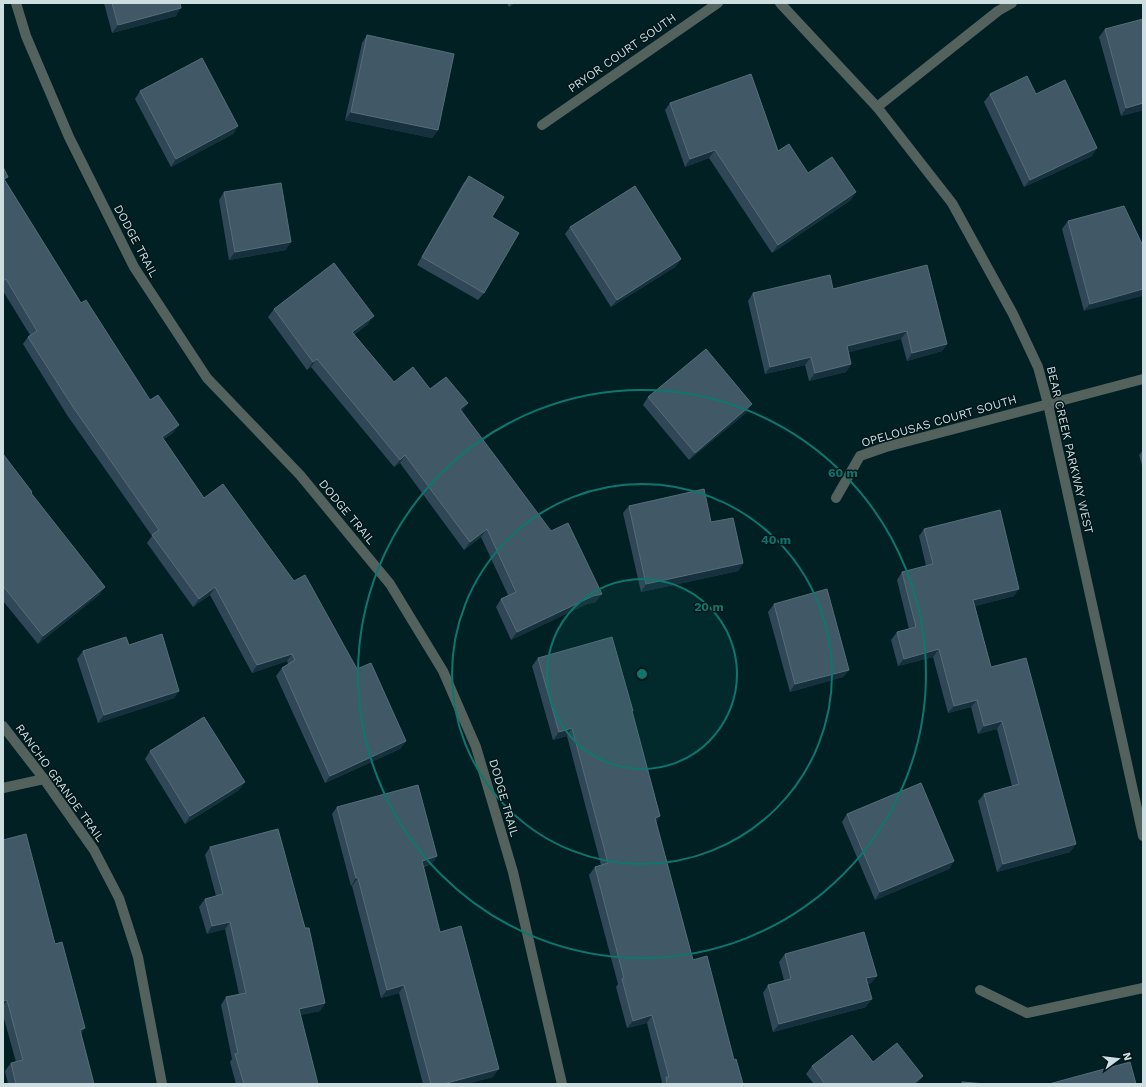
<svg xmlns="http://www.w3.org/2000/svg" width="1146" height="1087" font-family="'Work Sans',sans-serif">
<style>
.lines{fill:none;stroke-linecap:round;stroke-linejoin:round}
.minor{stroke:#54625d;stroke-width:10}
.wall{fill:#304757}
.shaded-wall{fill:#16313d}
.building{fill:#415866;stroke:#566d79}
.ring{fill:none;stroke:#0f766e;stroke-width:2}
.labels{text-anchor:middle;stroke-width:3;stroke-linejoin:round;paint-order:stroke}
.street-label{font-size:12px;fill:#ccdee0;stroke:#001619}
.centre{fill:#0f766e;stroke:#001619;stroke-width:2}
.ring-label{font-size:12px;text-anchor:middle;font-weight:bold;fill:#0f766e;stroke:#001619;stroke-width:3;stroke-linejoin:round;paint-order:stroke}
</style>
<rect width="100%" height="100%" fill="#002024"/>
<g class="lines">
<g class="minor">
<polyline points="16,3 26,36 69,137 134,267 207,378 300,475 390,584 443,671 476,747 513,872 562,1084"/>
<polyline points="780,3 877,107 952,203 1013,314 1038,367 1048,404 1143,836"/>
<polyline points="877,107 998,11 1012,3"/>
<polyline points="542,125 718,3"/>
<polyline points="836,498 860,456 886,447 1143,379"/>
<polyline points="3,726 44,779 94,850 119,898 138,957 162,1084"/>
<polyline points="3,788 44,779"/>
<polyline points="980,990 1027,1013 1143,988"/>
</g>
</g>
<g class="wall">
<polygon points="104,3 180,3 176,16 112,33"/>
<polygon points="507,3 515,3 509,7"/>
<polygon points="1105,29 1143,110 1121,116 1099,37"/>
<polygon points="367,35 438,130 432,138 345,120 362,43"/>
<polygon points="140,91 238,126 233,134 171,167 135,99"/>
<polygon points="990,94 1036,94 1092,156 1024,187 984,102"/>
<polygon points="670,103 778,151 808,173 851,200 772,253 709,158 685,167 665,110"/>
<polygon points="3,167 5,181 81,303 173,433 164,439 204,498 357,669 406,741 400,749 325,783 276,676 282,668 288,664 287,661 252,673 210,595 193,607 147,543 152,536 67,415 23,344 28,337 30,335 3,291"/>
<polygon points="469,176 492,217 484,293 478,300 417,265 463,184"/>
<polygon points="224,192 286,250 229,260 219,200"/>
<polygon points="1068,221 1143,246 1084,311 1062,229"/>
<polygon points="570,227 681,259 675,267 611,307 565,234"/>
<polygon points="833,289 947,344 942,351 907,361 901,339 849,352 851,364 846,372 809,381 805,365 765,374 748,301 753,293"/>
<polygon points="274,309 368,324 354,335 394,382 430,389 462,411 596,602 587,604 511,640 496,607 501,599 508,595 481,537 464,550 400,463 394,467 311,367 307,370 268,317"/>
<polygon points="648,397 747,412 689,460 643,405"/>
<polygon points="1143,450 1143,469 1139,455"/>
<polygon points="3,454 31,494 100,594 38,644 3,601"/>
<polygon points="629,506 711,522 743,563 738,571 641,592 623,513"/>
<polygon points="924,529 1014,596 975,606 991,667 1076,844 1070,852 997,872 978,801 984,794 1012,786 997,729 978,734 971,707 948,713 933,657 898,666 891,640 897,632 909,629 897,580 902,572 926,566 919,536"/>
<polygon points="774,604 849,670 843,677 790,692 768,612"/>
<polygon points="129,645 179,691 174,698 98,723 77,659 83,651"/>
<polygon points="538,658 632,712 660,816 656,823 693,960 734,1060 743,1084 661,1084 662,1082 647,1023 627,1028 616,987 618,984 589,875 595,867 601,865 567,736 553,740 532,666"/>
<polygon points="150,751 239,790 185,824 145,759"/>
<polygon points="337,807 437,856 432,864 424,867 440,932 493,1077 466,1084 423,1084 399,993 381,998 352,886 351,886 332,814"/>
<polygon points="847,814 954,861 949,869 875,900 842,822"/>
<polygon points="3,840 55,944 81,1034 94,1084 8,1084 5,1071 11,1063 16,1062 3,1015"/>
<polygon points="210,847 305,928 325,1003 320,1011 300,1015 318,1084 236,1084 230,1062 232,1059 221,1005 226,997 239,994 225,929 207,934 199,907 205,899 216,896 205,855"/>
<polygon points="785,954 877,976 871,983 868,984 866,1007 773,1032 763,993 768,985 784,980 779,962"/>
<polygon points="873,1062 917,1084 814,1084 806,1074 812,1066"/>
</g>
<g class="shaded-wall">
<polygon points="512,3 515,3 509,7"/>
<polygon points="181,8 176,16 112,33 118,25"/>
<polygon points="1143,103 1143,110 1121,116 1126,108"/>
<polygon points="351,112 438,130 432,138 345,120"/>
<polygon points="238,126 233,134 171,167 176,159"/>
<polygon points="1097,148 1092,156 1024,187 1030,180"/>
<polygon points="715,150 709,158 685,167 690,159"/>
<polygon points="856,192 851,200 772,253 778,245"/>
<polygon points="291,242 286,250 229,260 235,252"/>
<polygon points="681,259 675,267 611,307 617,300"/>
<polygon points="1143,289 1143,296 1084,311 1090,304"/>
<polygon points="374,316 368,324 347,340 352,332"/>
<polygon points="907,331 901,339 842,354 847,346"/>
<polygon points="947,344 942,351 907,361 912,353"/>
<polygon points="811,357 805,365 765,374 770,367"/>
<polygon points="317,359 311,367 307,370 313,362"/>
<polygon points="851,364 846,372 809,381 815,373"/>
<polygon points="468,403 462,411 460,409"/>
<polygon points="752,404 747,412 689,460 695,453"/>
<polygon points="179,425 173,433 157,444 162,437"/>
<polygon points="405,455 400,463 394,467 400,460"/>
<polygon points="487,529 481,537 464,550 470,542"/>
<polygon points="743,563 738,571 641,592 646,584"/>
<polygon points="105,587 100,594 38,644 43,636"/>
<polygon points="215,587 210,595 193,607 199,599"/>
<polygon points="1019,589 1014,596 968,608 973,600"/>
<polygon points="602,594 596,602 587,604 511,640 517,632 593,596"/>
<polygon points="939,649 933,657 898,666 904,659"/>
<polygon points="292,654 287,661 252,673 257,665"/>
<polygon points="849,670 843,677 790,692 795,684"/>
<polygon points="179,691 174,698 98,723 104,715"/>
<polygon points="977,700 971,707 948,713 954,706"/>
<polygon points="1002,721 997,729 978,734 984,726"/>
<polygon points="572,728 567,736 553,740 559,732"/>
<polygon points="406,741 400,749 325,783 330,776"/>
<polygon points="245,782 239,790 185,824 190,816"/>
<polygon points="660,816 655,824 655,818"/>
<polygon points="1076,844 1070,852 997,872 1003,864"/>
<polygon points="437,856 432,864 417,868 422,861"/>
<polygon points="954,861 949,869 875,900 880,892"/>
<polygon points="356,878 358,878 352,886 351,886"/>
<polygon points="230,922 225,929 207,934 212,926"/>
<polygon points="877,976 871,983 861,986 866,978"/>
<polygon points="404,985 399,993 381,998 387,990"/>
<polygon points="872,999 866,1007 773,1032 779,1024"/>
<polygon points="7,1000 3,1006 3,1001"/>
<polygon points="325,1003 320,1011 293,1017 299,1009"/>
<polygon points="652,1015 647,1023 627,1028 633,1021"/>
<polygon points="85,1028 80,1036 80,1030"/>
<polygon points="499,1069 493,1077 466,1084 443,1084"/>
<polygon points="923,1076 917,1084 913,1084"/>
</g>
<g class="building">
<polygon points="112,3 180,3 181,8 118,25"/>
<polygon points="1143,19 1143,103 1126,108 1105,29"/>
<polygon points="367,35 454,54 438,130 351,112"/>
<polygon points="202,58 238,126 176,159 140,91"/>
<polygon points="751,74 778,151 789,144 808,173 832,157 856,192 778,245 715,150 690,159 670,103"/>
<polygon points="1027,76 1036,94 1065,80 1097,148 1030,180 990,94"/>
<polygon points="3,167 8,177 4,179 81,303 86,300 150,400 158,395 179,425 162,437 204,498 223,484 294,581 305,575 357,669 371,663 406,741 330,776 282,668 295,660 292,654 257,665 215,587 199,599 152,535 159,530 73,407 28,337 37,331 6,279 3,281"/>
<polygon points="469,176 504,197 492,217 519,233 484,293 422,257"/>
<polygon points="281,183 291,242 235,252 224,192"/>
<polygon points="635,186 681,259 617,300 570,227"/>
<polygon points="1124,206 1143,246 1143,289 1090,304 1068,221"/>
<polygon points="334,263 374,316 352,332 394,382 413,367 430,389 446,377 468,403 460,409 551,531 568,523 602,594 593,596 517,632 501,599 516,592 487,529 470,542 405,455 400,460 317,359 313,362 274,309"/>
<polygon points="927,265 947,344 912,353 907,331 847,346 851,364 815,373 811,357 770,367 753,293 830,275 833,289"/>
<polygon points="706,349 752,404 695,453 648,397"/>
<polygon points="3,454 32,492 31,493 105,587 43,636 3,586"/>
<polygon points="704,489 711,522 733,518 743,563 646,584 629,506"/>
<polygon points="1000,510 1019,589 973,600 991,667 1026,658 1076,844 1003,864 984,794 1019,784 1002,721 984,726 977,700 954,706 939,649 904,659 897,632 916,627 902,572 933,564 924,529"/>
<polygon points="827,589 849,670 795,684 774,604"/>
<polygon points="162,634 179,691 104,715 83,651 126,637 129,645"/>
<polygon points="612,637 633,711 632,711 660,816 655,818 693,960 707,956 734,1060 736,1059 743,1084 667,1084 666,1077 669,1077 652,1015 633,1021 622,979 624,978 595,867 608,863 572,728 559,732 538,658"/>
<polygon points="204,717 245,782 190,816 150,751"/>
<polygon points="921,783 954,861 880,892 847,814"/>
<polygon points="418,785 437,856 422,861 440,932 461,926 499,1069 443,1084 431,1084 404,985 387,990 358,878 356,878 337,807"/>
<polygon points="278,829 305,928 309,928 325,1003 299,1009 318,1084 244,1084 235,1054 238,1053 226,997 246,993 230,922 212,926 205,899 223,894 210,847"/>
<polygon points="26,834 55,944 62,942 85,1028 80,1030 94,1084 16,1084 11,1063 23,1060 7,1000 3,1001 3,840"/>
<polygon points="864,932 877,976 866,978 872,999 779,1024 768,985 791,979 785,954"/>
<polygon points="852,1035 873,1062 897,1043 923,1076 913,1084 825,1084 812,1066"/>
<polygon points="1130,1062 1136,1084 1049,1084"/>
<polygon points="962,1082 986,1084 962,1084"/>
</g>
<circle cx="642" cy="674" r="95" fill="#0f766e" fill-opacity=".12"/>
<g class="ring">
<circle cx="642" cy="674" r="95"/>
<circle cx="642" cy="674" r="190"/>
<circle cx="642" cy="674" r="284"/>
</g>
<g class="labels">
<g class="street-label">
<text transform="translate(622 53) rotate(-35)" y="4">PRYOR COURT SOUTH</text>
<text transform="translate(136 241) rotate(62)" y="4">DODGE TRAIL</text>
<text transform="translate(939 421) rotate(-16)" y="4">OPELOUSAS COURT SOUTH</text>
<text transform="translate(1070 450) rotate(77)" y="4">BEAR CREEK PARKWAY WEST</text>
<text transform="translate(347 512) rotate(50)" y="4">DODGE TRAIL</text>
<text transform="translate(60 783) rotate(54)" y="4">RANCHO GRANDE TRAIL</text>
<text transform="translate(504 798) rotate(74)" y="4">DODGE TRAIL</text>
</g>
</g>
<circle cx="642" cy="674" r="6" class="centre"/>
<g class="ring-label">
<text x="843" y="477">60 m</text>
<text x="776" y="544">40 m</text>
<text x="709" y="611">20 m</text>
</g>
<rect width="1146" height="1087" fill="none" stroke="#ccdee0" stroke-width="8"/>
<g transform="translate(1118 1059) rotate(75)" stroke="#001619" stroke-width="3" paint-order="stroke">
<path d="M0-3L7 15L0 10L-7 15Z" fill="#ccdee0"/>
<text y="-6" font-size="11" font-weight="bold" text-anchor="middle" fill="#ccdee0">N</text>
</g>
</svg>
